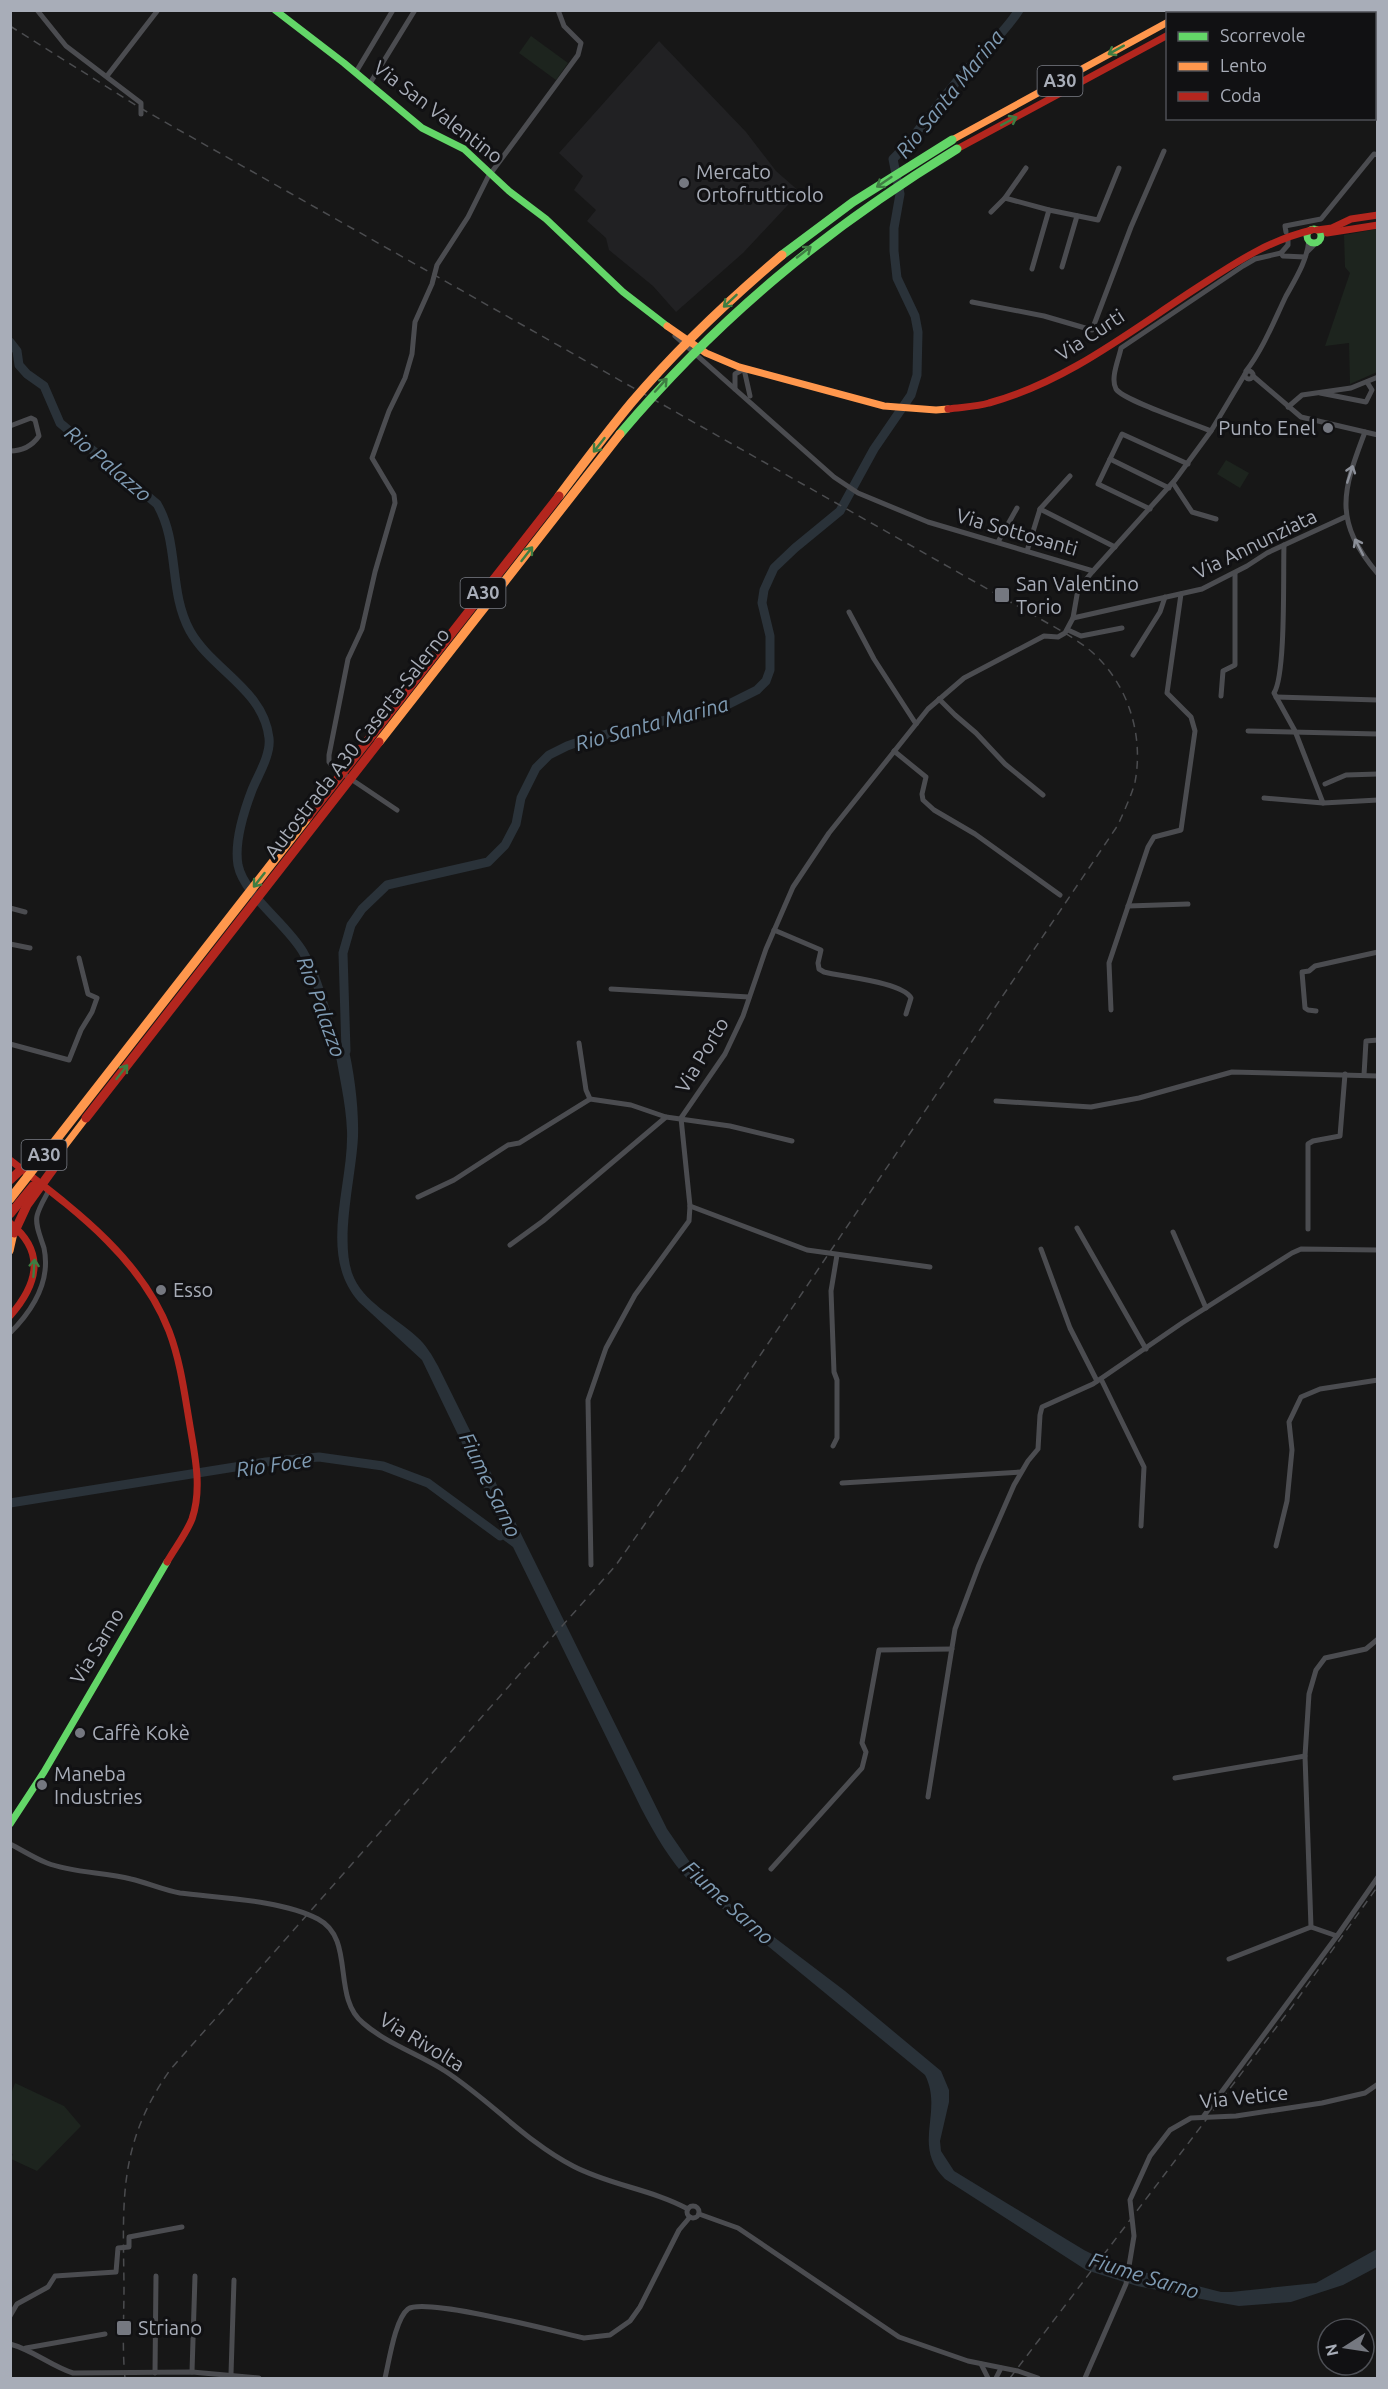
<svg xmlns="http://www.w3.org/2000/svg" width="1388" height="2389" font-family="Ubuntu,sans-serif">
<style>
.built{fill:#212123}
.green{fill:#1d241e}
.water{fill:#2a3239}
.lines{fill:none;stroke-linecap:round;stroke-linejoin:round}
.river{stroke:#2a3239;stroke-width:9}
.street{stroke:#4b4c50;stroke-width:5}
.fast{stroke:#63d668;stroke-width:7}
.slow{stroke:#ff974d;stroke-width:7}
.jam{stroke:#b3261e;stroke-width:7}
.rail{stroke:#4b4c4f;stroke-width:1.5;stroke-dasharray:8 6;stroke-linecap:butt}
.fast-bridge{stroke:#63d668;stroke-width:9}
.slow-bridge{stroke:#ff974d;stroke-width:9}
.jam-bridge{stroke:#b3261e;stroke-width:9}
.oneway{stroke:#3e7d42}
.oneway2{stroke:#8c9099}
.poi-dot{fill:#757880;stroke:#111113;stroke-width:2}
.labels{text-anchor:middle;stroke-width:6;stroke-linejoin:round;paint-order:stroke}
.shield{fill:#111113;stroke:#7b7e86;stroke-width:1.5}
.shield-label{font-size:18px;font-weight:bold;fill:#a8adb8}
.street-label{font-size:20px;fill:#a8adb8;stroke:#111113}
.poi-label{font-size:20px;fill:#a8adb8;stroke:#111113;text-anchor:start}
.water-label{font-size:21px;font-style:italic;fill:#7f9bb3;stroke:#111113}
</style>
<rect width="100%" height="100%" fill="#171717"/>
<polygon class="built" points="659,41 746,132 776,171 800,192 743,253 676,312 653,286 609,250 606,238 587,221 596,210 574,190 583,176 559,153"/>
<g class="green">
<polygon points="531,36 568,63 556,80 519,53"/>
<polygon points="1377,229 1377,372 1350,384 1349,343 1325,346 1350,273 1345,267 1344,235"/>
<polygon points="1226,460 1249,473 1240,488 1217,474"/>
<polygon points="15,2083 64,2106 81,2126 37,2171 11,2159 13,2154 10,2153 11,2094"/>
</g>
<path class="water" d="M336 1042 341 1052 345 1050 347 1042C354 1070 359 1108 358 1137 356 1176 340 1238 352 1273 362 1302 396 1317 417 1337 426 1345 432 1355 438 1366L667 1829 698 1874 729 1903 845 1991 941 2071 949 2090V2102L940 2141 941 2151 954 2171 1084 2250 1112 2264 1221 2292H1231L1316 2283 1377 2249V2267L1343 2285 1291 2302 1239 2306 1216 2302 1137 2286 1086 2270 945 2179C911 2145 944 2112 925 2075L690 1882C670 1860 655 1835 641 1808L513 1547 490 1530 501 1531 499 1520 422 1360 359 1302C317 1255 349 1186 347 1131 346 1102 338 1072 334 1043Z"/>
<g class="lines">
<g class="river">
<path d="M10 342 17 351 19 365 27 374 44 386 60 423 157 504C180 543 168 591 190 631 212 670 264 690 269 738 271 755 258 775 252 790 244 811 234 842 238 865 244 895 287 924 303 952 320 981 327 1022 338 1055"/>
<path d="M346 1051 343 953 351 925 362 909 387 885 488 862 505 845 516 824 521 798 536 768 549 755 567 746 587 739 725 706 757 690 766 681 770 670V636L762 603 764 590 774 568 795 548 840 511 874 449 911 395 917 375 918 332 915 316 897 278 894 251V228L900 194 893 159C919 133 939 101 964 73 982 52 1004 34 1019 10"/>
<polyline points="10,1503 266,1462 319,1457 383,1466 428,1483 500,1536"/>
</g>
<g class="street">
<polyline points="37,10 66,46 141,103 141,114"/>
<polyline points="356,72 393,10"/>
<polyline points="107,76 158,10"/>
<polyline points="369,85 415,10"/>
<polyline points="491,173 578,55 581,43 564,26 558,10"/>
<polyline points="1005,198 1026,168"/>
<polyline points="991,212 1005,198 1049,210 1098,220 1119,168"/>
<polyline points="1286,232 1285,226 1321,219 1374,154 1378,155"/>
<polyline points="1288,240 1288,245 1281,253 1283,256 1305,257"/>
<polyline points="1308,251 1316,243"/>
<polyline points="1062,267 1077,216"/>
<polyline points="1032,269 1049,210"/>
<polyline points="972,302 1044,316 1092,330 1131,227 1164,151"/>
<polyline points="675,336 834,477 858,493 928,522 1093,571 1175,480 1211,431 1245,374"/>
<circle cx="1249" cy="375" r="4"/>
<path d="M1246 371C1263 349 1274 321 1286 296 1296 278 1307 261 1309 240"/>
<polyline points="1253,376 1301,417 1378,435"/>
<polyline points="735,389 735,374 744,369 750,396"/>
<polyline points="1320,393 1366,402 1372,390 1367,382"/>
<polyline points="1288,407 1302,395 1351,388 1378,377"/>
<path d="M10 426 31 418 35 420 39 436C32 446 23 451 10 451"/>
<path d="M1211 431C1195 424 1124 401 1116 389 1110 378 1119 359 1121 348L1243 266 1255 259 1281 253"/>
<path d="M1365 432C1342 492 1333 521 1378 574"/>
<polyline points="1110,459 1169,488"/>
<polyline points="1173,483 1192,512 1216,519"/>
<polyline points="1040,509 1115,547"/>
<polyline points="1150,509 1098,484 1122,434 1188,464"/>
<polyline points="998,542 1017,508"/>
<polyline points="1027,551 1040,509 1070,476"/>
<polyline points="849,612 874,659 916,724"/>
<polyline points="1073,618 1202,589 1247,566 1267,553 1345,517"/>
<polyline points="1068,630 1081,636 1122,628"/>
<polyline points="1133,655 1160,612 1165,597"/>
<polyline points="1221,696 1223,671 1235,665 1235,573"/>
<polyline points="1276,697 1378,700"/>
<polyline points="939,699 955,715 976,733 1005,764 1043,795"/>
<polyline points="1248,731 1378,734"/>
<polyline points="894,751 926,777 922,794 923,800 934,810 975,834 1060,895"/>
<polyline points="1325,784 1346,775 1378,774"/>
<path d="M1264 798 1323 803 1295 731 1274 693C1286 675 1283 572 1284 545"/>
<polyline points="1323,803 1378,800"/>
<polyline points="397,810 333,767 329,762 329,755 348,659 362,629 375,572 395,503 394,495 372,458 389,411 405,378 412,354 415,322 432,284 437,265 468,217 490,173"/>
<polyline points="1128,906 1188,904"/>
<polyline points="10,908 25,912"/>
<path d="M774 930 821 950 818 963 819 969 824 972C843 977 902 982 911 998L906 1014"/>
<polyline points="10,944 30,948"/>
<polyline points="611,989 749,997"/>
<polyline points="1111,1010 1109,963 1148,847 1154,837 1181,830 1195,731 1191,717 1167,693 1181,594"/>
<polyline points="1316,1011 1308,1010 1305,1008 1302,972 1309,971 1315,966 1378,952"/>
<polyline points="579,1043 586,1090 590,1099"/>
<polyline points="10,1044 69,1060 81,1030 92,1012 97,998 88,994 79,958"/>
<polyline points="1364,1075 1366,1041 1378,1040"/>
<polyline points="996,1101 1091,1107 1139,1098 1232,1072 1378,1076"/>
<polyline points="418,1197 454,1180 508,1145 519,1143 590,1099 631,1105 666,1117"/>
<polyline points="690,1206 807,1250 930,1267"/>
<polyline points="1077,1228 1146,1349"/>
<polyline points="1308,1229 1308,1144 1313,1141 1340,1136 1345,1074"/>
<polyline points="1173,1232 1206,1308"/>
<polyline points="510,1245 543,1221 666,1117 730,1126 792,1141"/>
<polyline points="1041,1249 1070,1328 1097,1381"/>
<path d="M10 1333C33 1310 51 1281 44 1248 41 1238 35 1226 37 1216 39 1207 45 1198 49 1190"/>
<polyline points="1101,1379 1144,1467 1141,1526"/>
<polyline points="833,1446 837,1438 837,1380 834,1372 831,1291 837,1255"/>
<polyline points="842,1483 1021,1472"/>
<polyline points="1276,1546 1287,1501 1292,1450 1289,1422 1301,1397 1320,1389 1378,1380"/>
<polyline points="591,1565 588,1400 606,1348 635,1295 689,1221 690,1206 681,1118 725,1054 743,1016 766,949 793,887 829,833 928,709 964,678 1044,636 1058,637 1065,633 1073,618 1078,589 1093,571"/>
<polyline points="1175,1778 1305,1756"/>
<polyline points="928,1797 955,1629 979,1565 1014,1485 1028,1461 1038,1449 1040,1415 1042,1407 1093,1384 1182,1323 1292,1253 1301,1249 1378,1250"/>
<path d="M10 1844C22 1850 34 1858 47 1863 73 1873 104 1872 131 1879 148 1883 163 1890 180 1893 220 1898 282 1900 318 1919 356 1939 331 1997 363 2023 387 2044 419 2054 445 2071 490 2100 526 2142 573 2166 609 2185 651 2189 688 2209"/>
<polyline points="771,1869 862,1768 866,1752 862,1743 879,1650 952,1649"/>
<polyline points="1311,1927 1337,1936"/>
<polyline points="1229,1959 1311,1927 1305,1756 1309,1694 1316,1670 1325,1658 1366,1649 1378,1639"/>
<polyline points="1203,2117 1337,1936 1378,1877"/>
<circle cx="693" cy="2212" r="6"/>
<polyline points="699,2214 738,2228 899,2337 968,2361 1018,2371 1038,2378"/>
<polyline points="10,2316 17,2304 48,2287 55,2276 116,2272 118,2248 129,2247 129,2237 182,2227"/>
<path d="M10 2344C33 2350 51 2366 73 2373L192 2372 259 2378"/>
<polyline points="26,2348 105,2334"/>
<polyline points="981,2364 988,2378"/>
<polyline points="192,2372 195,2276"/>
<polyline points="155,2373 156,2276"/>
<polyline points="231,2374 234,2280"/>
<path d="M385 2378C389 2362 395 2319 408 2309 425 2297 557 2332 584 2338L610 2335 630 2321 640 2307 679 2230 690 2217"/>
<polyline points="996,2378 1001,2368"/>
<polyline points="1085,2378 1126,2284 1134,2236 1130,2200 1150,2156 1170,2130 1191,2118 1236,2116 1322,2103 1365,2093 1378,2084"/>
</g>
<g class="fast">
<polyline points="275,10 344,63 422,128 464,149 509,191 546,219 623,292 667,326"/>
<circle cx="1314" cy="236" r="7"/>
<polyline points="10,1824 44,1772 167,1562"/>
</g>
<g class="slow">
<polyline points="1182,14 1186,10"/>
<polyline points="952,140 1168,22"/>
<polyline points="667,326 706,353 739,367 884,406 936,410 948,409"/>
<polyline points="57,1156 86,1118"/>
<polyline points="10,1251 14,1233"/>
</g>
<g class="jam">
<polyline points="1202,14 1207,10"/>
<polyline points="957,149 1168,35"/>
<polyline points="1317,230 1332,228 1351,219 1378,215"/>
<polyline points="1327,233 1378,225"/>
<path d="M948 409C961 407 976 407 989 403 1066 382 1129 332 1195 289 1234 264 1266 241 1312 230"/>
<path d="M10 1160C71 1207 140 1256 169 1331 180 1360 184 1390 189 1420 194 1452 203 1487 192 1519 186 1534 175 1548 167 1562"/>
<path d="M10 1223C46 1252 38 1284 10 1316"/>
</g>
<g class="rail">
<path d="M10 26 142 109 1065 633C1074 639 1084 645 1092 652 1128 684 1144 735 1135 782 1131 797 1124 811 1118 825L678 1477 616 1565 170 2070C118 2144 123 2200 124 2286 124 2317 122 2348 125 2378"/>
<polyline points="1010,2378 1291,2008 1378,1886"/>
</g>
<g class="fast-bridge">
<polyline points="782,255 853,202 952,140"/>
<path d="M620 434C720 316 826 229 957 149"/>
</g>
<g class="slow-bridge">
<path d="M559 496C583 464 607 432 632 402 677 349 729 300 782 255"/>
<polyline points="379,742 620,434"/>
<polyline points="10,1199 308,817"/>
</g>
<g class="jam-bridge">
<polyline points="308,817 559,496"/>
<polyline points="86,1118 379,742"/>
<polyline points="10,1180 42,1150"/>
<polyline points="10,1214 33,1186"/>
<polyline points="14,1233 27,1205 53,1169 57,1156"/>
</g>
</g>
<defs><path id="oneway-shaft" d="M-6 0H5M1.5-3L5.5 0L1.5 3" fill="none" stroke-width="1.6" stroke-linecap="round" stroke-linejoin="round" transform="scale(1.5)"/></defs>
<g class="oneway">
<use href="#oneway-shaft" transform="translate(1116 50) rotate(151)"/>
<use href="#oneway-shaft" transform="translate(1009 121) rotate(-28)"/>
<use href="#oneway-shaft" transform="translate(884 182) rotate(146)"/>
<use href="#oneway-shaft" transform="translate(804 252) rotate(-38)"/>
<use href="#oneway-shaft" transform="translate(730 301) rotate(137)"/>
<use href="#oneway-shaft" transform="translate(661 385) rotate(-48)"/>
<use href="#oneway-shaft" transform="translate(599 445) rotate(128)"/>
<use href="#oneway-shaft" transform="translate(527 554) rotate(-52)"/>
<use href="#oneway-shaft" transform="translate(259 880) rotate(128)"/>
<use href="#oneway-shaft" transform="translate(122 1072) rotate(-52)"/>
<use href="#oneway-shaft" transform="translate(34 1268) rotate(-86)"/>
</g>
<g class="oneway2">
<use href="#oneway-shaft" transform="translate(1350 474) rotate(-72)"/>
<use href="#oneway-shaft" transform="translate(1359 547) rotate(-117)"/>
</g>
<g class="poi-dot">
<circle cx="684" cy="183" r="6"/>
<circle cx="1328" cy="428" r="6"/>
<rect x="994" y="587" width="16" height="16" rx="3"/>
<circle cx="161" cy="1290" r="6"/>
<circle cx="80" cy="1733" r="6"/>
<circle cx="42" cy="1785" r="6"/>
<rect x="116" y="2320" width="16" height="16" rx="3"/>
</g>
<g class="labels">
<g class="shield">
<rect x="1037.5" y="66" width="45" height="30" rx="4.5"/>
<rect x="460.5" y="578" width="45" height="30" rx="4.5"/>
<rect x="21.5" y="1140" width="45" height="30" rx="4.5"/>
</g>
<g class="shield-label">
<text x="1060" y="87">A30</text>
<text x="483" y="599">A30</text>
<text x="44" y="1161">A30</text>
</g>
<g class="street-label">
<text transform="translate(438 112) rotate(37)" y="7">Via San Valentino</text>
<text transform="translate(1090 335) rotate(-33)" y="7">Via Curti</text>
<text transform="translate(1017 532) rotate(16)" y="7">Via Sottosanti</text>
<text transform="translate(1255 544) rotate(-26)" y="7">Via Annunziata</text>
<text transform="translate(357 743) rotate(-52)" y="7">Autostrada A30 Caserta-Salerno</text>
<text transform="translate(702 1055) rotate(-59)" y="7">Via Porto</text>
<text transform="translate(97 1646) rotate(-59)" y="7">Via Sarno</text>
<text transform="translate(422 2042) rotate(31)" y="7">Via Rivolta</text>
<text transform="translate(1244 2097) rotate(-6)" y="7">Via Vetice</text>
</g>
<g class="poi-label">
<text x="696" y="179">Mercato<tspan x="696" dy="23">Ortofrutticolo</tspan></text>
<text x="1316" y="435" text-anchor="end">Punto Enel</text>
<text x="1016" y="591">San Valentino<tspan x="1016" dy="23">Torio</tspan></text>
<text x="173" y="1297">Esso</text>
<text x="92" y="1740">Caffè Kokè</text>
<text x="54" y="1781">Maneba<tspan x="54" dy="23">Industries</tspan></text>
<text x="138" y="2335">Striano</text>
</g>
<g class="water-label">
<text transform="translate(950 94) rotate(-51)" y="7">Rio Santa Marina</text>
<text transform="translate(108 464) rotate(40)" y="7">Rio Palazzo</text>
<text transform="translate(652 724) rotate(-15)" y="7">Rio Santa Marina</text>
<text transform="translate(321 1007) rotate(70)" y="7">Rio Palazzo</text>
<text transform="translate(274 1465) rotate(-8)" y="7">Rio Foce</text>
<text transform="translate(490 1485) rotate(64)" y="7">Fiume Sarno</text>
<text transform="translate(728 1903) rotate(42)" y="7">Fiume Sarno</text>
<text transform="translate(1144 2276) rotate(17)" y="7">Fiume Sarno</text>
</g>
</g>
<rect width="1388" height="2389" fill="none" stroke="#a8adb8" stroke-width="24"/>
<rect x="1166" y="12" width="210" height="108" fill="#111113" stroke="#4d4f55" stroke-width="1.5"/>
<rect x="1178" y="32" width="30" height="9" fill="#63d668" stroke="#4d4f55" stroke-width="1.5"/>
<text x="1220" y="42" font-size="18" fill="#a8adb8">Scorrevole</text>
<rect x="1178" y="62" width="30" height="9" fill="#ff974d" stroke="#4d4f55" stroke-width="1.5"/>
<text x="1220" y="72" font-size="18" fill="#a8adb8">Lento</text>
<rect x="1178" y="92" width="30" height="9" fill="#b3261e" stroke="#4d4f55" stroke-width="1.5"/>
<text x="1220" y="102" font-size="18" fill="#a8adb8">Coda</text>
<g transform="translate(1346 2347) rotate(258)"><circle r="28" fill="#111113" stroke="#4d4f55" stroke-width="1.5"/>
<path d="M0-4.5L10 22L0 15L-10 22Z" fill="#757880"/>
<text y="-9" font-size="16" font-weight="bold" text-anchor="middle" fill="#a8adb8">N</text>
</g>
</svg>
